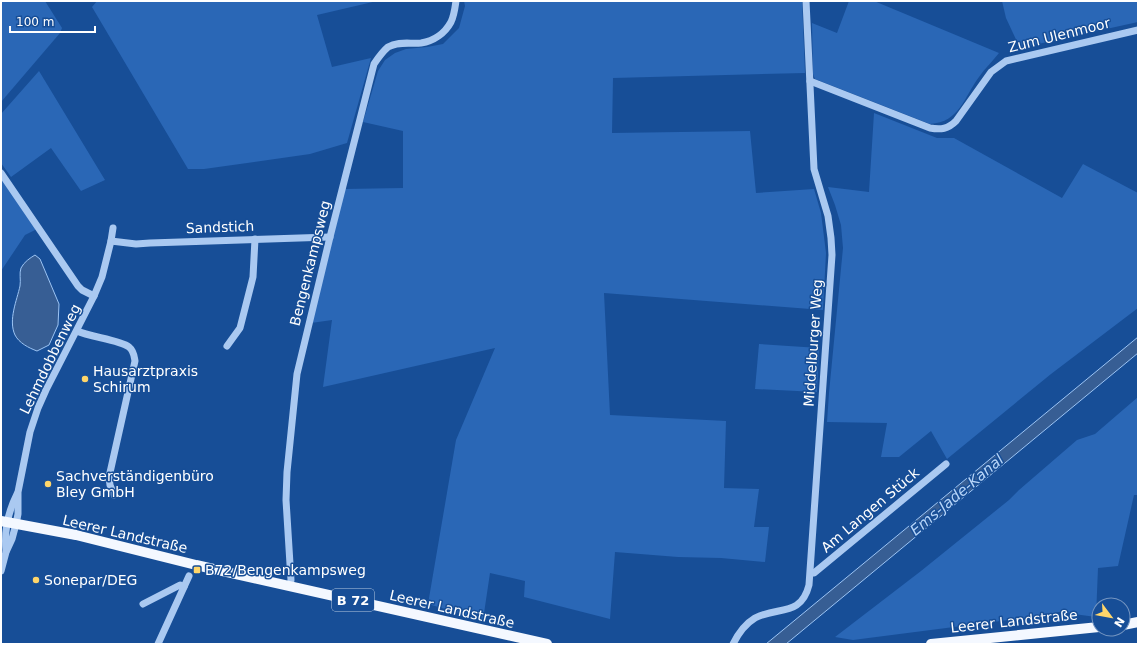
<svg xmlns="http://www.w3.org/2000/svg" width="1139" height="645" font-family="'DejaVu Sans',sans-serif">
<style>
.green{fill:#2a67b6}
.water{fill:#375e94;stroke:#9cc4f4}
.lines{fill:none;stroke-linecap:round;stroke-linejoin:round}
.minor{stroke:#aac9f1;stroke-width:7}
.major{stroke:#f4f8ff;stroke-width:10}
.poi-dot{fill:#ffd66a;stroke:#174e97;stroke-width:1.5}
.labels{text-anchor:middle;stroke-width:3;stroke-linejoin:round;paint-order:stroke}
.shield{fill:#174e97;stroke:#b9cae0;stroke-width:1}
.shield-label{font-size:13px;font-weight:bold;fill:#fff}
.street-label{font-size:14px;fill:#fff;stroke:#174e97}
.poi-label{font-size:14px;fill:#fff;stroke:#174e97;text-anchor:start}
.water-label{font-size:15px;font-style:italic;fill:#b6d4f8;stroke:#174e97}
</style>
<rect width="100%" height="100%" fill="#174e97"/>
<g class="green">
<polygon points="1,1 45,1 62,28 60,33 1,102"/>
<polygon points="97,1 377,1 317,15 332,67 371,58 347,143 310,154 204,169 188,169 92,7"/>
<polygon points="464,1 802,1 805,73 613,78 612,133 750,131 756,193 814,189 821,213 826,253 823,310 604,293 610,415 726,421 724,488 759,489 754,527 769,527 765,562 721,558 678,557 615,552 610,619 524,597 525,581 490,573 483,620 428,604 456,440 495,348 323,387 332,320 311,323 345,189 403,188 403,131 363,122 378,71 385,60 395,53 406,49 427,47 443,44 459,28 465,6"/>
<path d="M849 1H874L999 53C993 61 985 68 979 77 964 97 960 122 930 124L815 79 813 74 812 23 837 33Z"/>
<polygon points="1002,1 1138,1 1138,22 1020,48 1006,18"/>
<polygon points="39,71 105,180 81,191 51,148 11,177 1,163 1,114"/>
<polygon points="874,113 937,138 954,138 1062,198 1083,164 1138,193 1138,308 1051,374 947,459 931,431 899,457 881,457 887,423 827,422 829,393 843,248 841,225 835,205 828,187 869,192"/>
<polygon points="1,178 35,228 35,230 25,235 1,271"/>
<polygon points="759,344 819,348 817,392 755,389"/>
<polygon points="1138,397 1138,495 1134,495 1118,566 1098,568 1096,617 1059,612 1048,615 853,640 835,637 921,571 1009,500 1019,490 1077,440 1095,434"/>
</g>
<g class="water">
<path d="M35 255 40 259 59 304 58 325 49 345 37 351C29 348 19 343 15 335 8 320 17 300 20 286 21 280 19 273 21 268 24 262 30 258 35 255Z"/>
<polygon points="1138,337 1138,353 786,644 766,644"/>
</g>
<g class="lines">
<g class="minor">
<path d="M810 81 930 128C941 130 948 129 956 121L991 72 1006 61 1138 30"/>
<polyline points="1,173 78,286 82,290 94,296"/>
<polyline points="111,241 136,244 150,243 330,237"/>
<path d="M77 331C90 337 120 340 129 347 134 351 134 356 135 361L109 477 110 485 114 495"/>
<polyline points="227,346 240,328 253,277 255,239"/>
<path d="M6 551C4 531 8 512 17 494"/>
<polyline points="1,571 6,552 12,539 16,524 18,514 18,492 30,432 38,408 46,390 94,296 102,277 111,241 113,228"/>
<polyline points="811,573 814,573 946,464"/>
<path d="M290 586 291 580 286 500 287 472 297 374 330 237 374 64C378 58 382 52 388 47 398 41 410 44 421 43 434 41 445 33 451 22 454 16 455 8 456 1"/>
<polyline points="143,604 180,585 184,587"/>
<polyline points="158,644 189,576"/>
<path d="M733 644C738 634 745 624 755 618 778 606 801 617 809 585L832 255 831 238 828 216 814 169 806 1"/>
</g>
<g class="major">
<polyline points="1,521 76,535 196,565 547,644"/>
<polyline points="1123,625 1138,622"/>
<polyline points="931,644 1099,627"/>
</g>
</g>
<g class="poi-dot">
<circle cx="85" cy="379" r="4"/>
<circle cx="48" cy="484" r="4"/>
<rect x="193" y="566" width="8" height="8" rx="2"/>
<circle cx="36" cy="580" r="4"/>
</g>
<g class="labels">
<rect class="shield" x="332" y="589" width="42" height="22" rx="3"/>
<g class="shield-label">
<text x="353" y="605">B 72</text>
</g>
<g class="street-label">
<text transform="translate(1059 35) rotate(-14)" y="5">Zum Ulenmoor</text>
<text transform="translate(220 227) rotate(-2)" y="5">Sandstich</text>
<text transform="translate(310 263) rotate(-76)" y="5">Bengenkampsweg</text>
<text transform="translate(813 343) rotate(-86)" y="5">Middelburger Weg</text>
<text transform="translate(50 359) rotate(-64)" y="5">Lehmdobbenweg</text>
<text transform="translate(870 510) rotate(-40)" y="5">Am Langen Stück</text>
<text transform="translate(125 534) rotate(13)" y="5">Leerer Landstraße</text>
<text transform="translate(452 609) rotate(13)" y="5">Leerer Landstraße</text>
<text transform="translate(1014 621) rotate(-6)" y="5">Leerer Landstraße</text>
</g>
<g class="poi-label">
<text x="93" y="376">Hausarztpraxis<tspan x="93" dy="16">Schirum</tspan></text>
<text x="56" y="481">Sachverständigenbüro<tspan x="56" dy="16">Bley GmbH</tspan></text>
<text x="205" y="575">B72/Bengenkampsweg</text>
<text x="44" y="585">Sonepar/DEG</text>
</g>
<g class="water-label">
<text transform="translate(957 495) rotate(-40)" y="5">Ems-Jade-Kanal</text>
</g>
</g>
<rect width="1139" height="645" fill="none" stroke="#ffffff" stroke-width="4"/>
<g transform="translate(1111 617) rotate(122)"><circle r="19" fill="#174e97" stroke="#7495c1"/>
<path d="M0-3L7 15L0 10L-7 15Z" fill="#ffd66a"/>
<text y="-6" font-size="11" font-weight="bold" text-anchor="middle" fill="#ffffff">N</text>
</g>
<path d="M10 26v6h85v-6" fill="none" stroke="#ffffff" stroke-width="2"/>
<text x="16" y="26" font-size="12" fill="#ffffff" stroke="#174e97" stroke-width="3" paint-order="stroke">100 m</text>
</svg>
